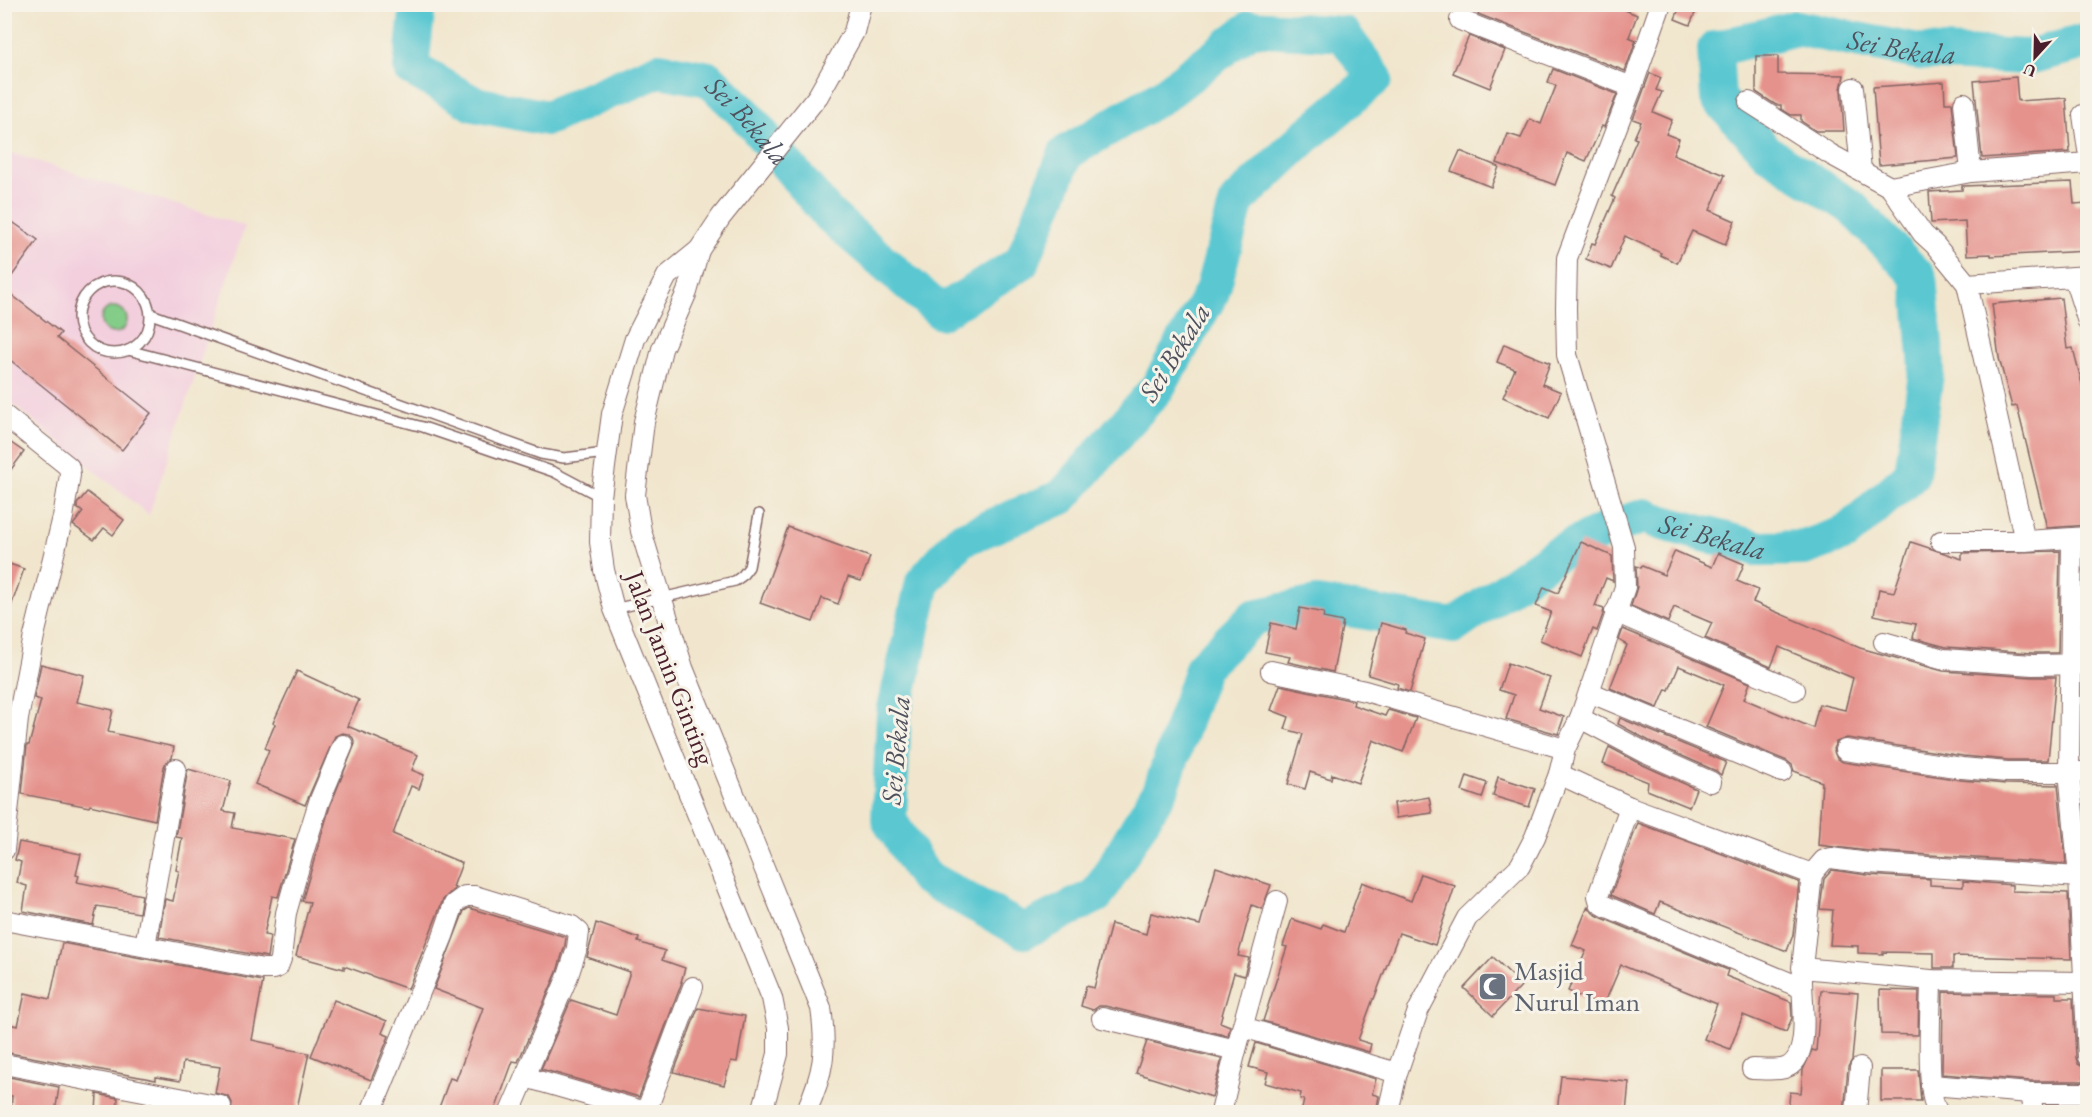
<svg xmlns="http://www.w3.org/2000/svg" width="2092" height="1117" font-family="'EB Garamond',serif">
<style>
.built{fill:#f3cfde}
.green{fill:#84cd89;stroke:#67765a;stroke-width:1.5}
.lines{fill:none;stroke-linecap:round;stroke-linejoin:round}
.river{stroke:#5ac7d1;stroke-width:36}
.building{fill:#e5928c}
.service-casing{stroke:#846564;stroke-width:12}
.minor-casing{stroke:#846564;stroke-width:22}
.service{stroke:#fff;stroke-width:9}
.minor{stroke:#fff;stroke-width:20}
.labels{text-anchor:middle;stroke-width:6;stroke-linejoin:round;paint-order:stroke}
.street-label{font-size:27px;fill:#4a1f2b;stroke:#f7f3e8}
.worship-label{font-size:27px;fill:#5b616d;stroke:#f7f3e8;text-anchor:start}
.water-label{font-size:28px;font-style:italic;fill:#4f515d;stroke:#f7f3e8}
</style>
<rect width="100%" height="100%" fill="#f7f3e8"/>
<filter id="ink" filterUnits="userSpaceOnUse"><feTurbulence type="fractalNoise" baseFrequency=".0167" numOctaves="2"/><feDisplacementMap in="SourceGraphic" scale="12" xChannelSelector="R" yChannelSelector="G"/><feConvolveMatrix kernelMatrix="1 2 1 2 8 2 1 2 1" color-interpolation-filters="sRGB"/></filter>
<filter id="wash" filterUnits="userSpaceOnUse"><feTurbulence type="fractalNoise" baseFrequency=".008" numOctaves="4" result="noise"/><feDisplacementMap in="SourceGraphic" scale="24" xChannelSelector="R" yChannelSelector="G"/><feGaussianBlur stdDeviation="1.35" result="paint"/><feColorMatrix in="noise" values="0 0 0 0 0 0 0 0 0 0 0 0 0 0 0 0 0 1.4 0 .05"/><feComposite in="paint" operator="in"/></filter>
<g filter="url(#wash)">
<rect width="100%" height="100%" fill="#f1e6cd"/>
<polygon class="built" points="4,151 245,226 149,515 5,398"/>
<circle class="green" cx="114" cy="320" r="13"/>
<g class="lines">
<path class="river" id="s1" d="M418 4 411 68 474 104 547 118 659 70 709 79 745 114 828 214 941 312 1022 262 1066 153 1164 95 1251 28 1343 34 1375 78 1306 136 1237 201 1212 292 1158 387 1062 497 960 540 923 582 894 713 889 820 925 877 1024 931 1097 895 1161 789 1203 666 1254 617 1317 604 1454 626 1556 554 1612 527 1645 516 1660 522 1760 549 1804 548 1846 533 1912 474 1927 367 1919 277 1851 207 1768 153 1718 98 1715 49 1796 28 1918 52 2028 57 2088 41"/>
</g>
<g id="blocks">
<g class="building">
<polygon points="1482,4 1611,4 1637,15 1629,37 1636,40 1625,71 1478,14"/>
<polygon points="1681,4 1699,4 1690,25 1675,19"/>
<polygon points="1469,36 1505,50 1490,88 1453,73"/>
<polygon points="1756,56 1778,56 1778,74 1844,75 1841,89 1844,131 1816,131 1801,121 1801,115 1791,115 1781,109 1781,105 1776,105 1756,92"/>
<polygon points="1553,69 1617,94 1604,127 1602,126 1586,161 1567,153 1555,185 1497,163 1508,134 1521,138 1530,119 1541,124 1556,86 1548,82"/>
<polygon points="1650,73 1661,78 1656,90 1662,92 1653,112 1672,120 1666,134 1679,139 1673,154 1725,175 1710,210 1735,221 1725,245 1692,231 1677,263 1660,255 1661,253 1625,236 1611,269 1586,259 1592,243 1595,244 1615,198 1612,196 1637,139 1634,138 1641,122 1633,119"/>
<polygon points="2016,77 2018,101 2066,98 2070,152 1982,158 1974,81"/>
<polygon points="1944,82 1945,103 1952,103 1958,158 1879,165 1873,87"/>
<polygon points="1460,151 1499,167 1491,187 1451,171"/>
<polygon points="2072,182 2074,204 2088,203 2088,251 1991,256 1991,254 1967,255 1965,221 1931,223 1929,192 1962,190 1962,186"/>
<polygon points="4,216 38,240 4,287"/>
<polygon points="4,289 61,333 57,338 151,413 122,450 4,355"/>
<polygon points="2061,298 2067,349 2073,348 2088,408 2088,525 2047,528 2017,406 2012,407 1999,358 1992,304"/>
<polygon points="1504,344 1550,363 1542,384 1561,392 1549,418 1503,397 1515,369 1497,362"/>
<polygon points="4,438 24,452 4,479"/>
<polygon points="87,492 124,520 113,535 104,528 94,540 73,525 83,512 77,508 77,504"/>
<polygon points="788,527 870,557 861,581 848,577 838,604 822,598 813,622 760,603"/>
<polygon points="1581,542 1612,556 1613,581 1606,578 1595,606 1604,609 1603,614 1597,631 1593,629 1582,657 1540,640 1551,612 1536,606 1544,587 1558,593"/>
<polygon points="1911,542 1962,559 1962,553 2060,551 2058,653 2033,653 1946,647 1913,638 1916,624 1874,615 1879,589 1894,592"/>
<polygon points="2084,549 2088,549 2088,649 2083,649"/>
<polygon points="1675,551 1712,567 1718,553 1744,564 1737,581 1758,590 1753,602 1860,648 1943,671 2032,677 2056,677 2048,760 2008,760 1963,756 1847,738 1836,742 1833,749 1837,759 1843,762 1961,780 2006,784 2058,785 2066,864 1869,851 1818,845 1822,782 1794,771 1792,765 1787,761 1706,727 1724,685 1679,666 1669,690 1666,689 1658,708 1610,688 1627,645 1619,640 1623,629 1750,683 1744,699 1813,728 1819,704 1845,710 1853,678 1779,647 1771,667 1705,638 1712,623 1674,607 1668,622 1631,606 1637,587 1636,566 1641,568 1642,566 1664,575"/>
<polygon points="4,562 24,569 7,618 4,618"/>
<polygon points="1300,608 1324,613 1323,618 1343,622 1333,672 1288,662 1290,657 1265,652 1271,623 1296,629"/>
<polygon points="1381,623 1406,630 1405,633 1425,639 1410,692 1397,688 1398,684 1368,675"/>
<polygon points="1508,663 1550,678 1539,708 1564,717 1558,734 1506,719 1514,695 1499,690"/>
<polygon points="41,664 84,675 77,702 113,710 108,732 174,747 172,758 166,762 164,767 155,820 90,805 89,807 22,794 27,745 29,745 41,700 34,698"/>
<polygon points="297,671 359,700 347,726 418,755 412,770 424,775 419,789 411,786 393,834 462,863 453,887 455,888 443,900 408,989 344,966 344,969 296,956 310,902 302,901 330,806 355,744 353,738 348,734 342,733 335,736 305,805 255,784 269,750 265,748 275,724 273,723"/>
<polygon points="1280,685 1354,701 1353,705 1385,716 1388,710 1416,718 1403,752 1373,740 1358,783 1332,774 1331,779 1310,772 1305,789 1288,784 1303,734 1285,729 1289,717 1271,710"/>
<polygon points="1620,718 1726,762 1721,775 1716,771 1653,743 1618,724"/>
<polygon points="1609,747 1643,765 1696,789 1689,807 1647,790 1648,782 1603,764"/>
<polygon points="188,769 231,781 223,811 235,813 232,828 295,839 278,897 272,896 264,935 270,936 267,957 159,937 165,899 173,901 179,871 176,870 182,838 176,837"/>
<polygon points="1467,776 1487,783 1482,798 1462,791"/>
<polygon points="1498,777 1535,789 1529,807 1493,796"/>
<polygon points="1429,797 1432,813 1396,818 1394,803"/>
<polygon points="1638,823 1799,882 1793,935 1787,951 1660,902 1655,914 1611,895"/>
<polygon points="19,842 81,854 76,875 79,876 77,882 142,895 139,913 97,906 93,925 23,911 27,886 17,883 21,862 15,860"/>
<polygon points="1216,867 1271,885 1262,909 1252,905 1238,956 1249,958 1244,976 1234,973 1220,1022 1230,1026 1228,1036 1105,1006 1099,1006 1093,1010 1081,1006 1086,986 1094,988 1111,924 1146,934 1151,913 1200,925"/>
<polygon points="1832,870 1867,875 1930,879 1930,885 1963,887 1963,881 2012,885 2012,891 2068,893 2071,959 1953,956 1953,968 1934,968 1934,953 1883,952 1883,954 1858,953 1858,946 1830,945 1833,910 1820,909 1824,879"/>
<polygon points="1421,874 1455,886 1435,945 1399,933 1374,999 1373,999 1358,1040 1371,1044 1369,1052 1263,1021 1287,947 1283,946 1292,919 1321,929 1323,924 1344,932 1362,882 1411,901"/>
<polygon points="1588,906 1593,913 1600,917 1728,970 1726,976 1791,1002 1792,1018 1786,1032 1743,1015 1730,1049 1704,1039 1717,1004 1621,965 1603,1007 1568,991 1586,951 1572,945"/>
<polygon points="469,908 566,937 565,945 557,972 518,1062 513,1061 494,1113 437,1113 450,1078 456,1080 483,1008 434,989 464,911"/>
<polygon points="596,923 639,938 638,942 665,951 662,960 685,968 681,982 682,982 639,1097 541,1069 571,1000 616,1015 630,972 587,957"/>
<polygon points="62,943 263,981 252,1040 275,1045 275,1047 309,1053 296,1113 231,1113 232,1103 229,1097 215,1093 220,1067 183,1062 180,1081 156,1077 156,1080 4,1052 8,1024 18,1026 25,993 50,999"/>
<polygon points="1493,957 1522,985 1493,1016 1464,988"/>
<polygon points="1821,990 1858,993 1852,1060 1848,1067 1844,1113 1788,1113 1790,1092 1801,1093 1803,1070 1812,1050 1816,1051"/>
<polygon points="1880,990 1919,991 1918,1035 1881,1034"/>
<polygon points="1943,992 2056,994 2056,998 2073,998 2076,1058 2078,1064 2085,1068 2084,1081 2030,1081 1942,1074"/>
<polygon points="334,1000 387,1021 382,1033 389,1036 371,1080 311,1056"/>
<polygon points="698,1008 745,1016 737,1062 731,1061 724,1085 674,1072"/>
<polygon points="1147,1041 1222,1059 1212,1097 1136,1073"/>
<polygon points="1256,1043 1376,1079 1372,1094 1379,1096 1376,1113 1301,1113 1304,1100 1300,1099 1301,1093 1265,1083 1268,1072 1249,1067"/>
<polygon points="1881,1070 1918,1070 1921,1101 1881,1101"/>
<polygon points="4,1076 59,1087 55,1113 11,1113 12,1096 4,1095"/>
<polygon points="1561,1076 1629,1082 1626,1113 1557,1113"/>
<polygon points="97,1094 118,1098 117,1113 96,1113"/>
<polygon points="2046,1105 2084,1105 2083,1113 2046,1113"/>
</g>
</g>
</g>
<g filter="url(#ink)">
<use href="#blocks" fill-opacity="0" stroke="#846564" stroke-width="1.5"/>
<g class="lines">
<defs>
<g id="service">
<circle cx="114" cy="317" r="36"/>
<polyline points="151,314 541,454 564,458 606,453"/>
<polyline points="128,350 423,427 554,472 601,497"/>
<polyline points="614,609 735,581 742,576 749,567 759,514"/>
</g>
<g id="minor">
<polyline points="1460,20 1632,87"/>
<polyline points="1853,88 1861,170"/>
<polyline points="1749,102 1830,154 1890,187 1923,234 1935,245 1967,284 2088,276"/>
<polyline points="1964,103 1971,172"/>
<polyline points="2083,115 2088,150"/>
<polyline points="1890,187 1971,172 2088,163"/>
<path d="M699 250 687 292 662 349 644 422 635 495 641 531 683 668 821 1008C827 1051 824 1072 806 1112"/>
<polyline points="2074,278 2088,322"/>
<polyline points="1967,284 2025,541"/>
<polyline points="4,415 69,467 70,475 63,517 34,636 18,719 4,850"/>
<polyline points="2072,539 2069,771 2079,877 2088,1057"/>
<polyline points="1941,541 2025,541 2088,537"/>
<polyline points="1615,612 1795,690"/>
<polyline points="1884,642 1944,659 2033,665 2088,664"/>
<polyline points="1271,671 1365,691 1565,749"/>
<polyline points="1589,692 1782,772"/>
<polyline points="1580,718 1648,754 1711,782"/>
<polyline points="1845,750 1962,768 2007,772 2088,772"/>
<polyline points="1559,774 1630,807 1812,874 1824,860 1831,858 1868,863 2079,877"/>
<polyline points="1630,807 1598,896 1600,903 1605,906 1802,988"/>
<polyline points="1812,874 1802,968 1931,980 2084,982"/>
<polyline points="4,920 263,969 273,969 278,967 281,959 286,913 303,853 319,802 343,745"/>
<polyline points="145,946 176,769"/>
<path d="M1931 980C1931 1005 1925 1096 1938 1112"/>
<polyline points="1102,1018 1236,1050"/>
<polyline points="1243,1027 1397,1073"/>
<polyline points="4,1064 221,1106"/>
<path d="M1752 1069C1762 1069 1775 1071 1785 1068 1813 1059 1801 999 1802 976"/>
<polyline points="1931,1085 2030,1093 2088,1093"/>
<polyline points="2030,1093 2033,1112"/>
<polyline points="371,1112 443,936 454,904 465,896 475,896 572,926 579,932 577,948 568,976 525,1077"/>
<polyline points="510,1112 525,1077 646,1112"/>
<polyline points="646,1112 693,987"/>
<polyline points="762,1112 778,1054 778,1028 772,998 614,609 604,570 600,542 601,497 612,414 635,339 667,276 699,250 721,217 818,96 854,32 861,4"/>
<polyline points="1221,1112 1236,1050 1277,901"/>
<polyline points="1388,1112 1397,1073 1418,1011 1467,918 1520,866 1535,837 1559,774 1565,749 1580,718 1625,587 1624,547 1567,355 1566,308 1567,258 1632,87 1661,4"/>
<polyline points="1856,1112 1860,1068"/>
</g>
</defs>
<use href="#service" class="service-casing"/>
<use href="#minor" class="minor-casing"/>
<use href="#service" class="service"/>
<use href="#minor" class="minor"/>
</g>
</g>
<defs>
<symbol id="mosque-square" viewBox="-11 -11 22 22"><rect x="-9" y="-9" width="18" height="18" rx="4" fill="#6b7280" stroke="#f7f3e8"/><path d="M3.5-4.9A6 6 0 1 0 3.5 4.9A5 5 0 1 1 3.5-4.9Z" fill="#fff"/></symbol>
</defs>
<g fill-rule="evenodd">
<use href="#mosque-square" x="1476" y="970" width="33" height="33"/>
</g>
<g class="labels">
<g class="street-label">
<text transform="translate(670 668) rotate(69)" y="9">Jalan Jamin Ginting</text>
</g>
<g class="worship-label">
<text x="1514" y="980">Masjid<tspan x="1514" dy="31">Nurul Iman</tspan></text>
</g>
<g class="water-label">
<text dy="10" stroke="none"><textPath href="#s1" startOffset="4257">Sei Bekala</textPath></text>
<text dy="10" stroke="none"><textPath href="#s1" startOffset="441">Sei Bekala</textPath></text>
<text transform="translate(1174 352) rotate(-58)" y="10">Sei Bekala</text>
<text dy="10" stroke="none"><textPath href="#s1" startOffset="3321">Sei Bekala</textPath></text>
<text transform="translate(895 750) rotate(-85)" y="10">Sei Bekala</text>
</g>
</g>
<rect width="2092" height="1117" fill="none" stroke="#f7f3e8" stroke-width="24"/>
<g transform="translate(2035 57) rotate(202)" stroke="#f7f3e8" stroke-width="4.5" paint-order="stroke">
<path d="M0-4.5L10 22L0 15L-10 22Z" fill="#4a1f2b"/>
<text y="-9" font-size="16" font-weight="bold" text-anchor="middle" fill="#4a1f2b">U</text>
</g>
</svg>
